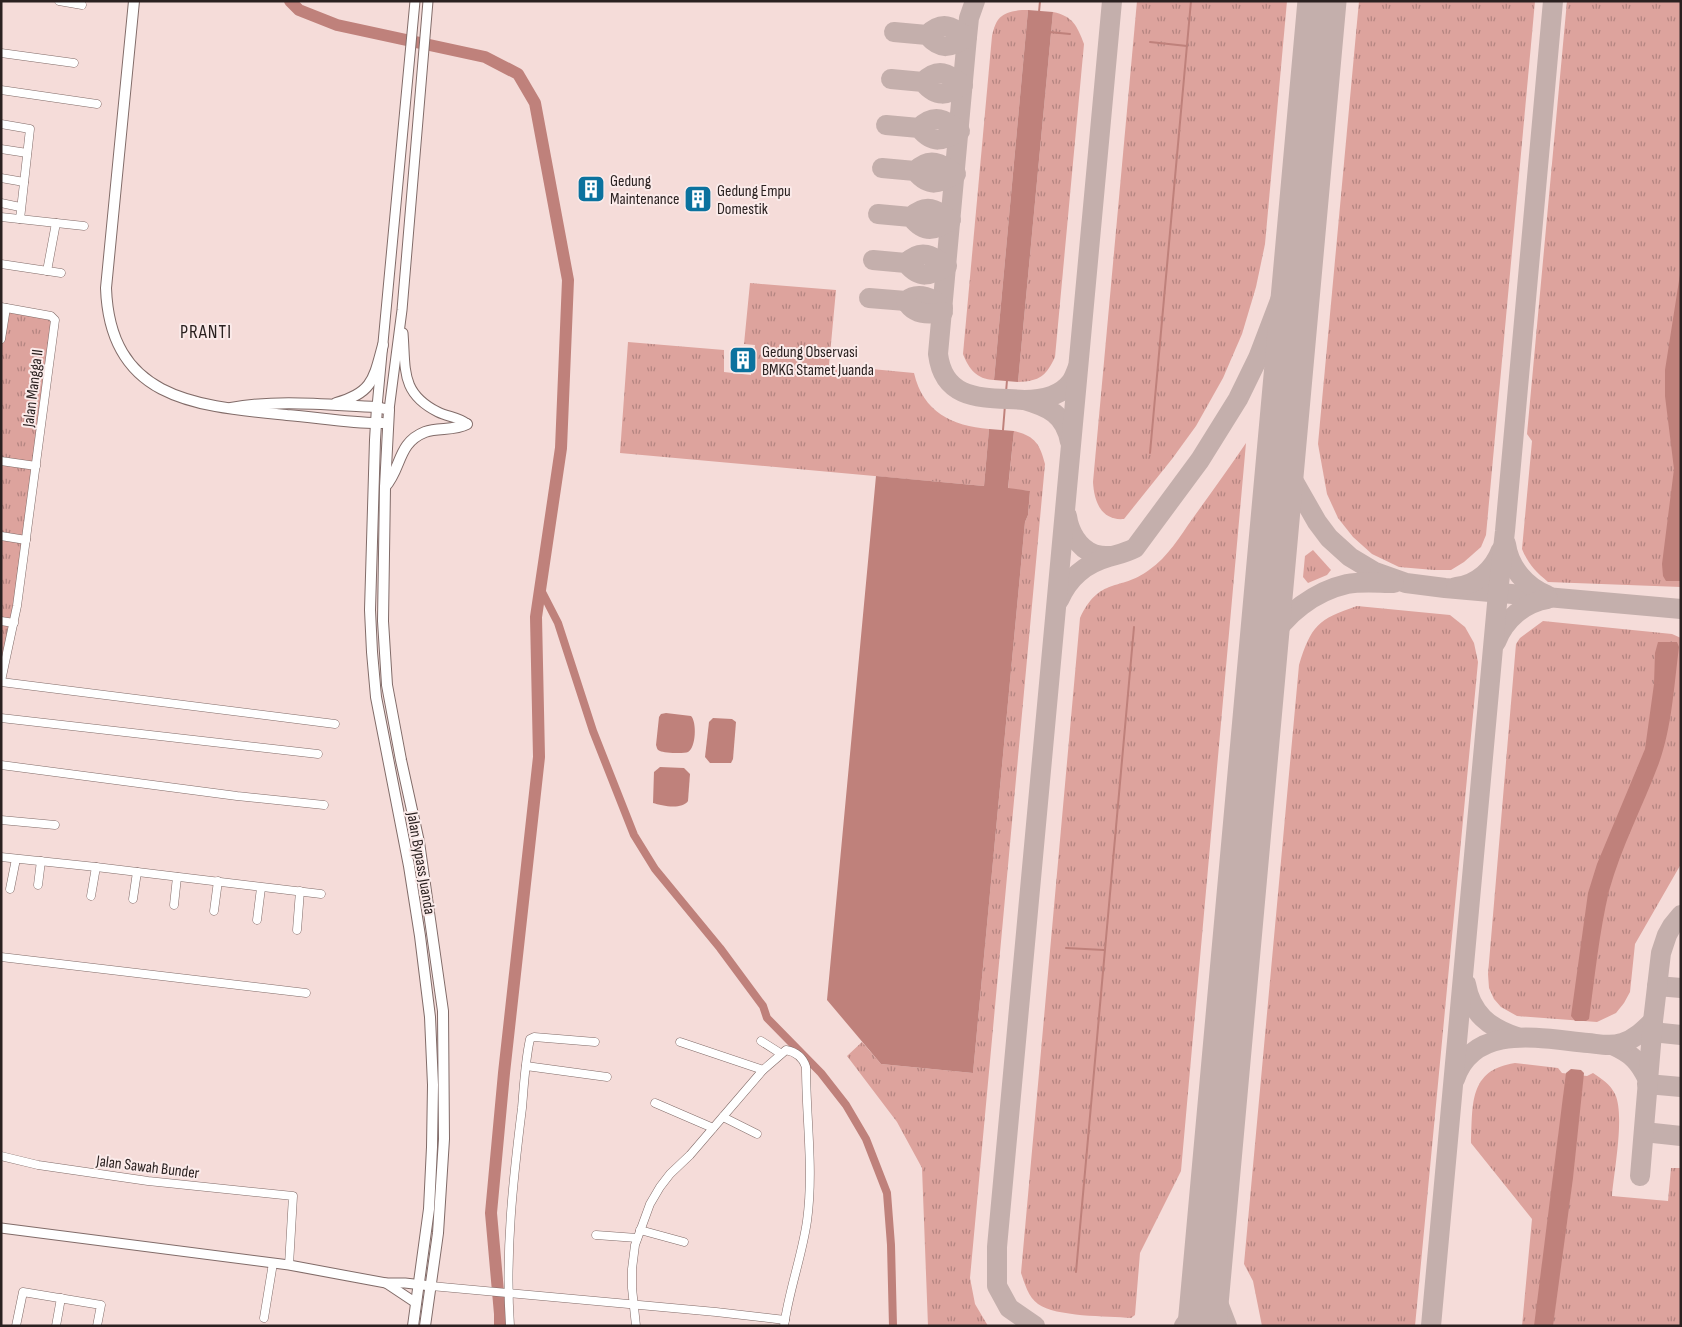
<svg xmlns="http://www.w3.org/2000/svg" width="1682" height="1327" font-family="'Sofia Sans Condensed',sans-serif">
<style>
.grass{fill:url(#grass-tufts)}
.water{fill:#bf817b}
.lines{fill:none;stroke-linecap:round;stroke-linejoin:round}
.stream{stroke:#bf817b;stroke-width:2}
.canal{stroke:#bf817b;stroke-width:8}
.river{stroke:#bf817b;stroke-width:12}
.taxiway{stroke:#c4afac;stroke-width:20}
.runway{stroke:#c4afac;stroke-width:49}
.minor-casing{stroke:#816b68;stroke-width:9}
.tertiary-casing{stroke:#816b68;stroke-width:11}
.secondary-casing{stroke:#816b68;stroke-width:12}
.minor{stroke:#fff;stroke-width:8}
.tertiary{stroke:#fff;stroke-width:9}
.secondary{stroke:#fff;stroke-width:10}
.labels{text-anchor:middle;stroke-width:4;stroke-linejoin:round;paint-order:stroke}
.poi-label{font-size:16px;fill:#2a2120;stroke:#fbebea;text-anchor:start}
.street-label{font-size:16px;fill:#2a2120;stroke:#fbebea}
.quarter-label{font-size:19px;letter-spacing:1px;fill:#2a2120;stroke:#fbebea}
</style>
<defs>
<pattern id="grass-tufts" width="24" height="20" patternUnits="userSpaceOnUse" patternTransform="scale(1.25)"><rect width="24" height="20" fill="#dda39d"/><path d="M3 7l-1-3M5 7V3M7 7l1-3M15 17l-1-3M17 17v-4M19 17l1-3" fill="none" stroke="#b38480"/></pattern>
</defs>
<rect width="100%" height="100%" fill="#f5dcd9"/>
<g class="grass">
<path d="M1137 1H1287L1265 244 1256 287 1242 334 1223 378 1196 426 1172 459 1124 519C1101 521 1094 501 1093 482Z"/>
<polygon points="1359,1 1535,1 1486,535 1481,547 1464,562 1451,570 1434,570 1399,567 1372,554 1353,537 1338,518 1327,494 1318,444"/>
<path d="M1567 1H1681V587L1548 582C1536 572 1528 564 1522 549L1532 441 1527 434Z"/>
<path d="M1022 10H1028L994 380C976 379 969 369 963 354L992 36C996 17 1002 12 1022 10Z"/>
<path d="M1053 12C1073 16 1077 26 1084 44L1055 357C1046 376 1040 381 1018 382Z"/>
<path d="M750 283 836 290 829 365 914 373C923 412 952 426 989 429L984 486 620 453 628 342 724 350V372L751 375 755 345 744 344Z"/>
<polygon points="1,307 53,317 19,593 1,662"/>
<path d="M1014 431C1035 436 1040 444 1045 464L970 1278 975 1304 988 1326H928L922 1168 897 1122 847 1056 862 1042 881 1064 973 1073 1025 522 1028 515 1030 491 1008 489Z"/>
<path d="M1246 443 1181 1171 1140 1253 1135 1315 1131 1318C1107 1316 1056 1317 1038 1304 1028 1297 1025 1284 1021 1273L1080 618C1100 576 1119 592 1149 570 1168 557 1180 536 1193 518 1211 493 1229 468 1246 443Z"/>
<polygon points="1313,550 1331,570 1327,575 1308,583 1303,577 1305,556"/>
<path d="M1357 606 1450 615 1465 627 1474 643 1478 662 1415 1326H1262L1253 1281 1244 1264 1299 665C1311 626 1318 619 1357 606Z"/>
<polygon points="1543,621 1672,634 1681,638 1681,864 1635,944 1630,992 1624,1003 1616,1013 1597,1022 1517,1016 1501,1007 1494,999 1489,988 1488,974 1516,644 1520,638"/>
<path d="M1515 1063 1558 1068 1562 1073 1587 1076 1593 1073C1602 1079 1610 1084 1615 1094 1625 1115 1614 1171 1612 1196L1668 1201 1671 1168H1681V1326H1522L1532 1219 1471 1143C1473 1105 1468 1070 1515 1063Z"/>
</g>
<g class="water">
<polygon points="1028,10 1053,12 1018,382 994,380"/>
<polygon points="1681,268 1681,581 1666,581 1663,576 1662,564 1674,469 1665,396 1665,370"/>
<polygon points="989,429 1014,431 1008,488 1030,491 1028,515 1025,522 973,1073 881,1064 827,1000 876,476 984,486"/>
<path d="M1658 642H1677L1679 647C1674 685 1672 727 1659 763 1643 806 1621 847 1609 891 1599 933 1595 976 1589 1019L1586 1021H1575L1571 1016 1588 893 1597 864 1645 749 1654 684 1655 653Z"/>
<path d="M666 713 691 716C697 722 696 748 688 752 684 754 664 753 660 751 657 750 657 748 656 745L659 717 661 714Z"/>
<polygon points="713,718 732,719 736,722 733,759 731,763 710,763 705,757 709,722"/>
<path d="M660 767 684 768 690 774 688 801C682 810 662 806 653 803L654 772Z"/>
<polygon points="1571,1069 1581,1070 1584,1073 1573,1178 1553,1326 1534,1326 1566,1073"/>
</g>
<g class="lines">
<g class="stream">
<polyline points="1039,12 1040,1"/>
<polyline points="1049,32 1070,34"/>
<polyline points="1150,42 1187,46"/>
<polyline points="1003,430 1007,380"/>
<polyline points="1150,453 1191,1"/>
<polyline points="1066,948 1104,950"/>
<polyline points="1076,1272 1134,627"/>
</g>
<polyline class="canal" points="540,588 558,623 593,731 634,835 655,869 720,948 763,1006 767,1018 821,1073 846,1105 866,1139 887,1193 891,1245 893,1326"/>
<polyline class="river" points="290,1 299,10 337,25 485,57 518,74 535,103 568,280 561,448 536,617 539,757 504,1073 491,1213 500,1314 500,1326"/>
<g class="taxiway">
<path d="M975 1 969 18 967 37 938 354C944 403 986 397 1024 400"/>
<path d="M894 32 927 35C942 20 952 26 967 37 950 48 941 51 927 35"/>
<path d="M891 79 923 82C938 67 948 73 963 85 947 96 936 98 923 82"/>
<path d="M886 125 919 128C934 113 945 119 960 131 942 141 933 145 919 128"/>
<path d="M882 168 915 171C930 156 940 163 956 174 939 184 929 188 915 171"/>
<path d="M878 214 911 217C926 203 936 209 951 220 935 231 924 234 911 217"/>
<path d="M873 260 906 263C921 248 932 255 947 266 929 276 920 280 906 263"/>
<path d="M869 298 906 301C918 291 934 298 943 308"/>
<path d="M906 301C914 315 929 315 943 312"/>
<path d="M1070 442C1065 414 1048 407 1024 400 1042 400 1060 397 1071 382 1074 378 1076 371 1078 367"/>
<polyline points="1282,443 1293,480 1317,522 1329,538 1350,557 1375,572 1406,583 1445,588 1681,609"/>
<path d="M1067 516C1069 531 1078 548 1094 554 1099 556 1105 556 1110 556"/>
<path d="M1506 544C1509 567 1526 587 1547 595"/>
<path d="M1456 587C1477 585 1494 569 1501 550"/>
<path d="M1059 600C1069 577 1085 564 1109 557 1119 554 1125 553 1135 548L1200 460 1238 399 1258 358 1300 248"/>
<path d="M1496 642C1505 619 1524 603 1548 599"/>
<path d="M1262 666C1264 659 1266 650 1269 644 1283 614 1316 591 1347 584 1362 581 1379 583 1394 583"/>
<path d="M1466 984C1471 1013 1489 1028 1517 1037"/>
<polyline points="1657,986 1681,988"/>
<polyline points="1652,1032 1681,1035"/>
<path d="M1612 1045C1632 1054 1639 1061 1648 1080"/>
<path d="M1455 1079C1474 1022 1543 1039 1588 1043 1599 1044 1611 1047 1622 1043 1635 1039 1644 1030 1653 1021"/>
<polyline points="1647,1084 1681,1087"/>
<polyline points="1644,1132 1681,1136"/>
<polyline points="1640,1176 1653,1021 1661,953 1667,935 1672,926 1681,915"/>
<polyline points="1208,1253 1215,1295 1227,1326"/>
<polyline points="1035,1326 1009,1308 997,1286 997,1247 1112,1"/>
<polyline points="1184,1326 1198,1307 1206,1284"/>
<polyline points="1431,1326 1498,593 1505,531 1553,1"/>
</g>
<polyline class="runway" points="1202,1326 1322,1"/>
<defs>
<g id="minor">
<polyline points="59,1 82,5"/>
<polyline points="1,53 74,63"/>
<polyline points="1,90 97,104"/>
<polyline points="1,124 30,129 20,219"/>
<polyline points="1,149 27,153"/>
<polyline points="1,178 24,182"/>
<polyline points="1,203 20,207"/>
<polyline points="1,217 84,226"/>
<polyline points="1,264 61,273"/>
<polyline points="47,271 56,223"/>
<polyline points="1,307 51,316 55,320 17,606 1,681"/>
<polyline points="1,339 6,308"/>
<polyline points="1,461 36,466"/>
<polyline points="1,536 26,540"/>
<polyline points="1,621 14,623"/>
<polyline points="1,682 335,724"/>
<polyline points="1,718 318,754"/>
<polyline points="1,765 237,796 324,805"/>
<polyline points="1,820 55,825"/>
<polyline points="1,857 96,867 321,894"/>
<polyline points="38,885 41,861"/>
<polyline points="10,889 16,859"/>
<polyline points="91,896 96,867"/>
<polyline points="133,899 137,872"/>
<polyline points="174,905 177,877"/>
<polyline points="214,911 218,881"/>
<polyline points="257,920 261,888"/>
<polyline points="297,930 300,891"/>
<polyline points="1,957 306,993"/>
<polyline points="761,1041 780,1053"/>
<polyline points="680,1042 763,1070"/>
<polyline points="526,1066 607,1077"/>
<polyline points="655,1103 713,1128"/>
<polyline points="723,1117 757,1134"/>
<polyline points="1,1156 38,1165 148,1181 293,1196 289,1265"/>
<polyline points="640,1230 684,1242"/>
<polyline points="596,1235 637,1238"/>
<polyline points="431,1286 716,1312 785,1320"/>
<polyline points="264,1318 273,1263"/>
<polyline points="16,1326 23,1292 101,1305 97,1326"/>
<polyline points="56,1326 61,1298"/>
<path d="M510 1326C505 1253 513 1180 522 1108 524 1085 525 1062 530 1039L534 1037 595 1042"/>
<path d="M636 1326 632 1288V1269L635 1245 650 1204 660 1187 670 1174 690 1155 763 1070 786 1050C796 1052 803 1057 806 1067 806 1118 814 1170 807 1221 802 1256 789 1290 784 1326"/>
</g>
<g id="tertiary">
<path d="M403 333C406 369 400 393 438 412 448 417 459 417 467 424"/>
<polyline points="377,407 415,1"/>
<polyline points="389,410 402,310 428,1"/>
<polyline points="1,1228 289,1265 386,1283 405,1283 431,1286"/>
<polyline points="386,1283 416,1303"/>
</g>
<g id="secondary">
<path d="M134 1 106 288C110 401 198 406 287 415 316 417 353 424 382 423"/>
<path d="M336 403C373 393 374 378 383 345"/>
<polyline points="377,407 375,440 370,610 372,652 376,697 409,866 420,936 430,1017 433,1085 432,1147 429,1209 413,1326"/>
<path d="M231 408C278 399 329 405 377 407L389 410 385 487 383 621 387 685 401 760 419 842 443 1011 444 1139 438 1233 425 1326"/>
<path d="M385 487C402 468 397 443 425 432 438 427 454 431 467 424"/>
</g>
</defs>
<use href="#minor" class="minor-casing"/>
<use href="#tertiary" class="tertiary-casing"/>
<use href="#secondary" class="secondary-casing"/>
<use href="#minor" class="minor"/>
<use href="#tertiary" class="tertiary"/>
<use href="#secondary" class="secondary"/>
</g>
<defs>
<symbol id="building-square" viewBox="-11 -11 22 22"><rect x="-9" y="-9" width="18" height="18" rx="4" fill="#0b729e" stroke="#fbebea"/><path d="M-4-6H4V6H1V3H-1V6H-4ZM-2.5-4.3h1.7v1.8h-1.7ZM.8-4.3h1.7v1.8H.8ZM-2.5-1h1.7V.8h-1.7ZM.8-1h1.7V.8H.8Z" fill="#fff"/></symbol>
</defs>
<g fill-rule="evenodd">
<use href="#building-square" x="575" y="173" width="32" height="32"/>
<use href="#building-square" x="682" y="183" width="32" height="32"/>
<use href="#building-square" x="727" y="344" width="32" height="32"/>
</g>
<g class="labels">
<g class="poi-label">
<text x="610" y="186">Gedung<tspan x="610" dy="18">Maintenance</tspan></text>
<text x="717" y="196">Gedung Empu<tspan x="717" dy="18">Domestik</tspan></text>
<text x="762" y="357">Gedung Observasi<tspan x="762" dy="18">BMKG Stamet Juanda</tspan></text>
</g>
<g class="street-label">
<text transform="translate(32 388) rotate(-83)" y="6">Jalan Mangga II</text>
<text transform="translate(422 863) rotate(80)" y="6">Jalan Bypass Juanda</text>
<text transform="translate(148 1166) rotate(7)" y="6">Jalan Sawah Bunder</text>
</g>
<g class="quarter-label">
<text x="206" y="338">PRANTI</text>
</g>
</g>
<rect width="1682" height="1327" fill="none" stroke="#2a2120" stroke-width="5"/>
</svg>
